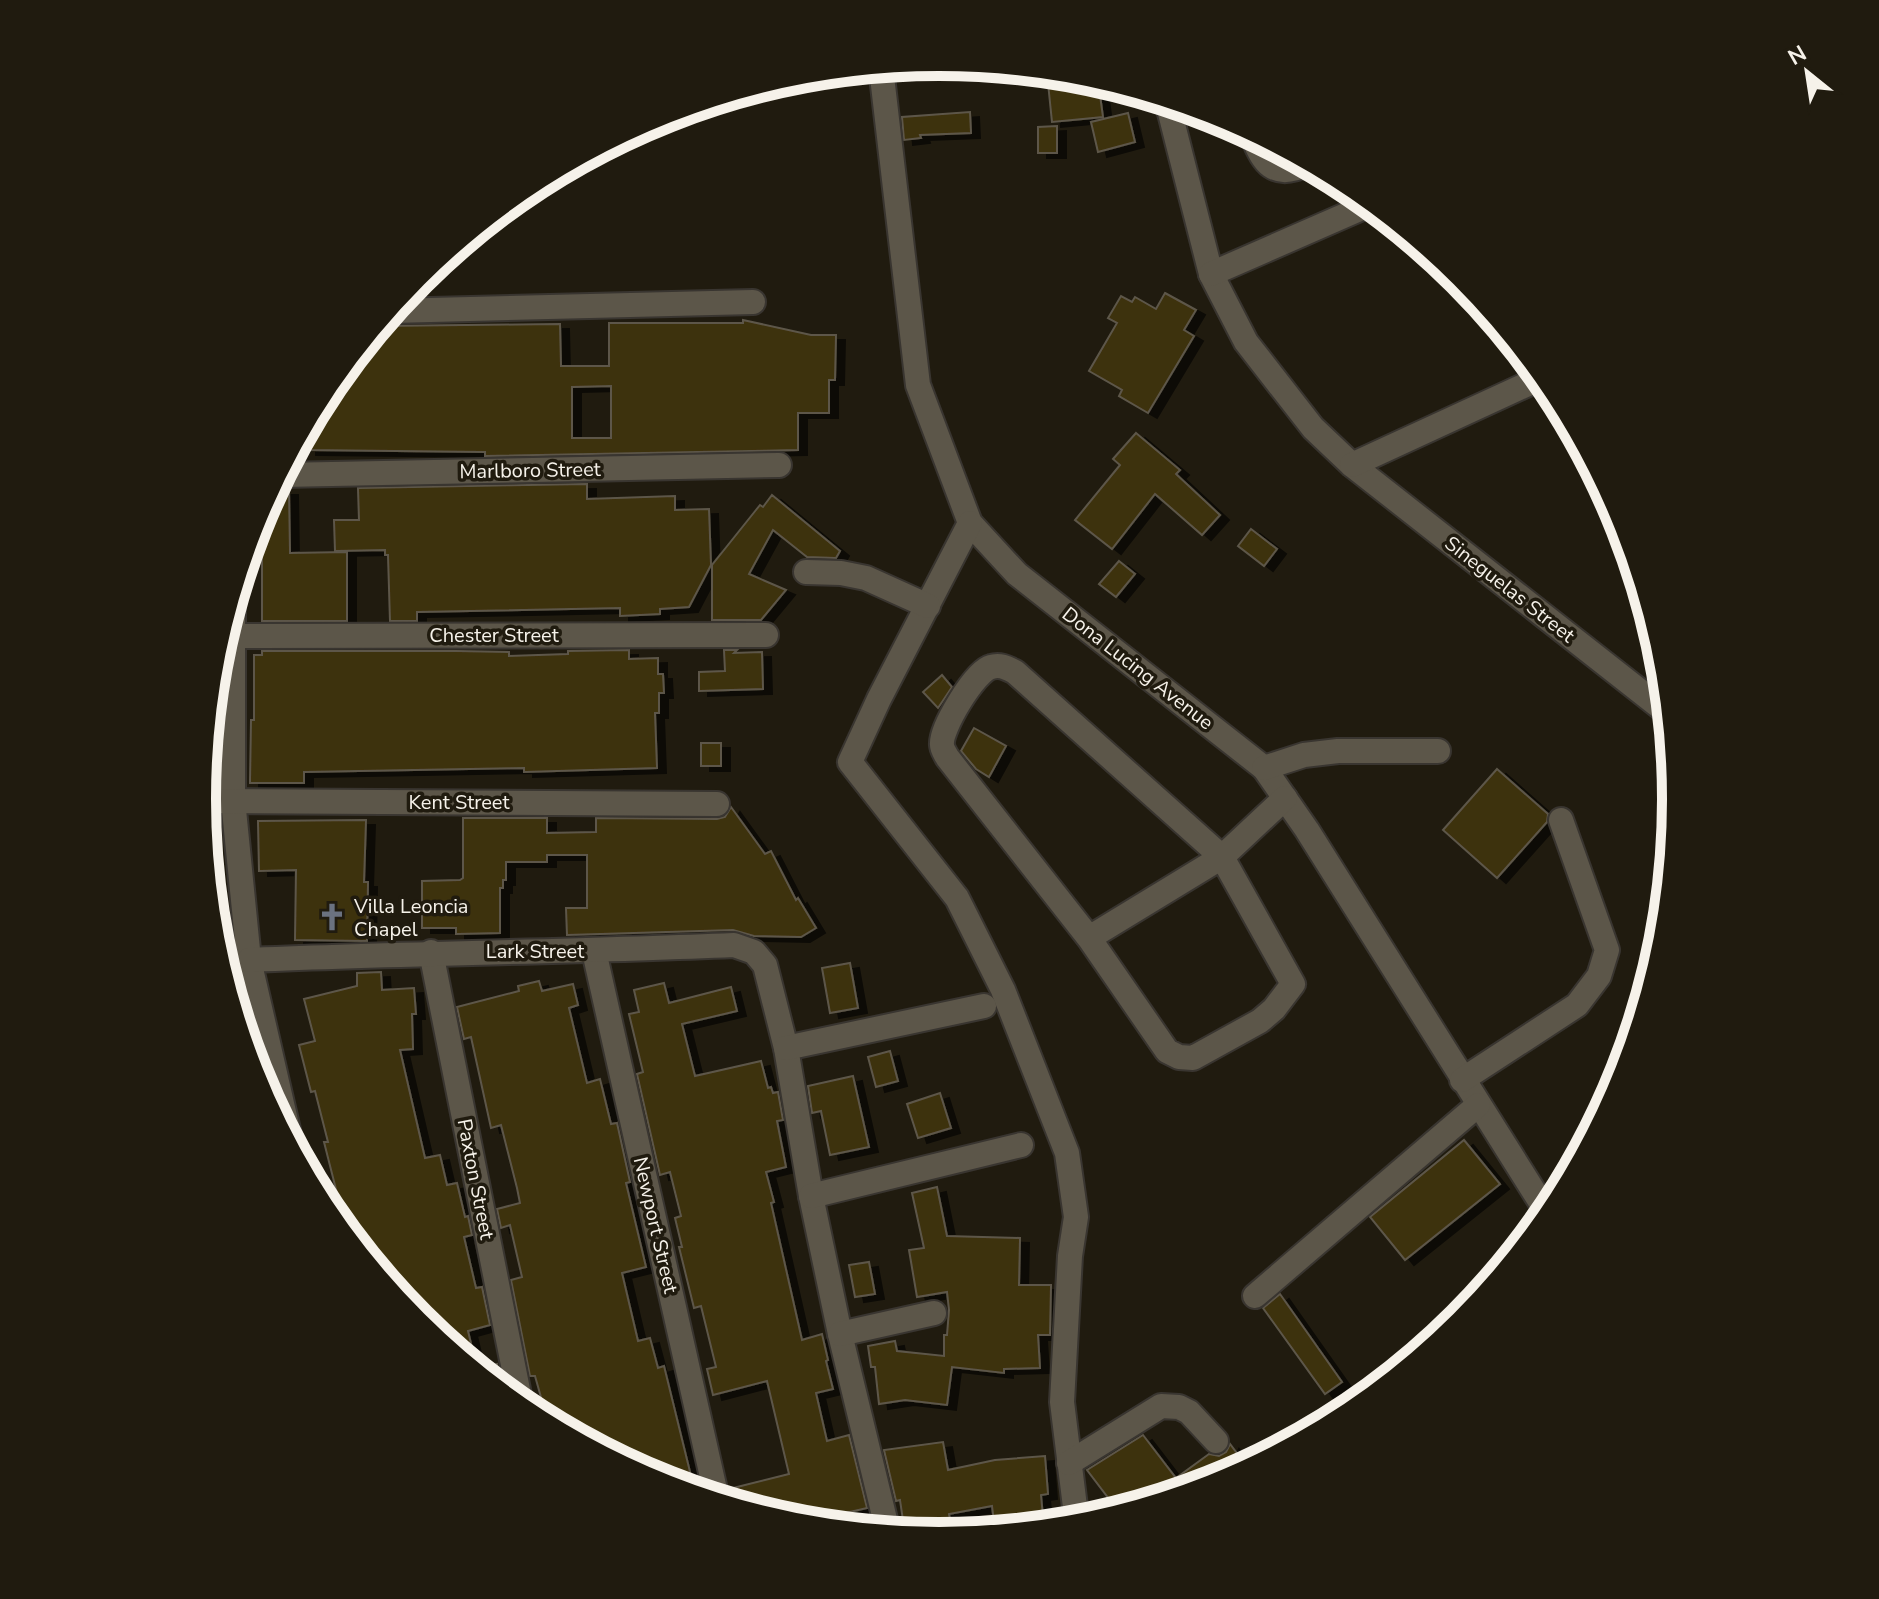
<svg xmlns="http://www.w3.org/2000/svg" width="1879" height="1599" font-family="'Nunito Sans',sans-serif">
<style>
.building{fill:#3e300c;stroke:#5d5749;stroke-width:2;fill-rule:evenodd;filter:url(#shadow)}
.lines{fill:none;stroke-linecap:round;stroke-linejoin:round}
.minor-casing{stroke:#393530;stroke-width:28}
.minor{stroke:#5c5649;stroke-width:24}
.labels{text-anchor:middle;stroke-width:7;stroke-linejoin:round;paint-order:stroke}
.street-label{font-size:20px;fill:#f6f2ea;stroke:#201b0f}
.poi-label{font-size:20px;fill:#f6f2ea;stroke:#201b0f;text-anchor:start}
.rim{fill:none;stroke:#f6f2ea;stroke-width:10}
</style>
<defs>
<filter id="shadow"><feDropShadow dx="9" dy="5" stdDeviation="0" flood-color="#0009"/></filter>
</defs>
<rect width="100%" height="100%" fill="#201b0f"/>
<g class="building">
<polygon points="1047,73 1084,76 1098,80 1103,117 1052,122"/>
<polygon points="970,112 971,133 920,135 921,138 904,140 902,117"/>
<polygon points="1128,113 1135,142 1098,152 1091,122"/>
<polygon points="1057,126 1057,153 1038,153 1038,127"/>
<polygon points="1165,293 1196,310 1184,330 1194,336 1148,413 1119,396 1122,390 1089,371 1117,323 1108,318 1121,296 1132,302 1135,297 1156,309"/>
<path d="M743 320 811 335H836L835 380H829V413H798V450L485 456V452L307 450V426L327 389 379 326 560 324 561 366H609V323H743ZM611 386V438H572V387Z"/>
<polygon points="1136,433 1180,470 1176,474 1220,515 1202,535 1155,494 1112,549 1075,520 1120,465 1113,459"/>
<polygon points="587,484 587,499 675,496 675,510 709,509 711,565 689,607 660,609 660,614 620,616 620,608 417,612 417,621 390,621 388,555 385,555 385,550 335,551 334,520 359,520 358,488"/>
<polygon points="273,490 289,490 290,553 347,552 347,621 262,621 262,551 259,551 258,518"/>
<polygon points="772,495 840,551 836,558 807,557 773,530 749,574 786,590 761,620 712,620 712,565 760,505 763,507"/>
<polygon points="1251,529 1277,549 1264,566 1238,546"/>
<polygon points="1119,561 1135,574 1116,597 1099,584"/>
<polygon points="629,650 629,659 658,658 658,674 663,674 664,693 659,693 659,713 655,713 657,768 524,772 524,768 304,772 304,783 250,783 251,720 254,720 254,655 262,655 262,651 456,651 509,652 509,656 568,654 568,651"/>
<polygon points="724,650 737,650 734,653 762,652 763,689 699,691 699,672 725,671"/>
<polygon points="942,675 952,687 938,708 923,692"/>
<polygon points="974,728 1006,746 989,777 976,769 961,751"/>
<rect x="701" y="743" width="20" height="23"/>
<polygon points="1497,769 1548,814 1547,822 1497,878 1443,830"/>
<polygon points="731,807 765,854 771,851 796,900 798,898 816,928 801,937 754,936 733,930 567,935 566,908 587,908 587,855 547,855 547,862 506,862 506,880 503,880 503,888 500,888 500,933 456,934 456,928 422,928 422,881 460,880 463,878 463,818 547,818 547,833 596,832 596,818 717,819 725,817"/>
<polygon points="366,820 364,882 368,882 367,941 295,940 296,870 259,871 258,821"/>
<polygon points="850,963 858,1008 830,1013 822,968"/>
<polygon points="381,972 382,990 414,988 416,1014 412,1014 413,1049 400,1050 425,1158 440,1155 447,1185 457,1183 465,1217 468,1216 472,1235 464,1237 476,1288 482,1287 490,1325 468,1331 477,1369 497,1364 501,1383 495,1384 421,1323 414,1297 401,1300 337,1223 344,1221 324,1142 328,1142 315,1091 311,1092 299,1045 315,1041 304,999 357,986 357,973"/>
<polygon points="539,981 542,991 573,984 578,1005 569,1008 587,1083 600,1079 611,1124 617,1123 630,1182 626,1183 646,1267 622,1273 638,1341 650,1338 658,1368 664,1366 691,1476 686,1477 689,1490 657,1481 548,1422 535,1376 530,1376 511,1280 522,1277 510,1225 501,1228 497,1209 520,1203 517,1188 501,1125 491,1128 471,1037 464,1039 457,1007 519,991 518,986"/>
<polygon points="664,983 669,1003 731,987 737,1011 682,1024 695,1076 761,1061 768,1088 771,1087 773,1093 778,1092 783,1120 777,1121 786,1167 766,1172 774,1202 771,1203 802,1340 822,1334 828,1360 826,1361 833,1389 816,1393 827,1441 849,1435 867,1508 841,1514 844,1528 795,1523 737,1505 733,1488 789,1474 767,1381 713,1395 707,1369 716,1367 701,1306 694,1308 679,1247 682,1247 675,1218 681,1216 670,1172 660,1175 637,1074 643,1072 629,1014 639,1012 634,990"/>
<polygon points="890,1051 898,1081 876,1087 868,1057"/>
<polygon points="853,1076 869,1147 830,1155 821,1111 812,1113 808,1086"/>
<polygon points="940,1093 951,1128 918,1138 907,1104"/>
<polygon points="1464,1140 1500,1184 1405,1260 1370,1217"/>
<polygon points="937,1187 947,1236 1020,1238 1019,1285 1051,1285 1050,1335 1038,1335 1040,1368 1004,1369 1004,1373 952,1367 947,1405 905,1400 879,1404 875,1367 871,1367 868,1346 895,1341 897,1351 944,1356 944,1335 947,1335 949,1310 947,1292 917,1297 909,1250 924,1248 912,1193"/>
<polygon points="869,1262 875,1294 855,1297 849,1265"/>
<polygon points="1280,1294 1342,1382 1325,1394 1263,1308"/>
<polygon points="1143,1435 1176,1478 1209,1454 1219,1456 1226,1452 1230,1444 1242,1460 1208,1485 1119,1512 1087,1470"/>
<polygon points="943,1442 948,1470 995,1460 1045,1456 1048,1494 1041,1495 1043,1517 994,1522 992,1506 949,1514 953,1536 905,1534 900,1500 896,1501 884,1450"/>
</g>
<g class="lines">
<defs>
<g id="minor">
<polyline points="881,68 918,385 970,523 1017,574 1264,768 1307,830 1548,1214"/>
<polyline points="1167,101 1211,274 1246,342 1313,428 1352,465 1669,714"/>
<path d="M1252 134C1262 163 1274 180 1307 164"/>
<polyline points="1211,274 1371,204"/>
<polyline points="391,311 753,302"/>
<polyline points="1352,465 1543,377"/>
<polyline points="281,475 779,465"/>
<polyline points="970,523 879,699 850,762 957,898 1003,990 1067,1153 1076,1217 1070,1256 1062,1402 1077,1523"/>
<polyline points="806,572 841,573 866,578 928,606"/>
<polyline points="233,600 233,800 249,960 291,1143"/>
<polyline points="222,636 766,635"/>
<polyline points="1264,768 1304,755 1338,751 1438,751"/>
<polyline points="202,801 717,804"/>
<path d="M1089 938 1222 857 1293 984 1274 1009 1260 1021 1193 1058 1179 1057 1167 1051 1089 938 947 757C945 753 942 749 942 745 940 729 975 671 991 667 1000 664 1007 668 1015 672L1222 857 1285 798"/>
<polyline points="594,951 717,1499"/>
<polyline points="431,952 521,1405"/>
<path d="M249 960C411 953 572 952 734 945L754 952 765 965 786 1048 811 1196 840 1334 888 1532"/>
<polyline points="786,1048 984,1006"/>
<polyline points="1462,1080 1577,1005 1599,976 1607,950 1561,820"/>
<polyline points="811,1196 1021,1145"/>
<polyline points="1255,1296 1478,1105"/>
<polyline points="840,1334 934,1313"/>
<polyline points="1069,1463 1161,1406 1179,1407 1189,1412 1216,1441"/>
</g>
</defs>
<use href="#minor" class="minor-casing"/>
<use href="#minor" class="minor"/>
</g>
<defs>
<symbol id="church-bare" viewBox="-9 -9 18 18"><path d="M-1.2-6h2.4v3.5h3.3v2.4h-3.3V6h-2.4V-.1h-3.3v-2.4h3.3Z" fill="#6b7280" stroke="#201b0f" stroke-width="2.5" paint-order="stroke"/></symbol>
</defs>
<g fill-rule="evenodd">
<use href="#church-bare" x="312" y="897" width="40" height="40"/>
</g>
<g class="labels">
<g class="street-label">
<text transform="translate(530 470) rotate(-1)" y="7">Marlboro Street</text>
<text transform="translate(1510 589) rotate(38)" y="7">Sineguelas Street</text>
<text x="494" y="642">Chester Street</text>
<text transform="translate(1138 668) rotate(38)" y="7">Dona Lucing Avenue</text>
<text x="459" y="809">Kent Street</text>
<text x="535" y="958">Lark Street</text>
<text transform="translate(476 1179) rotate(79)" y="7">Paxton Street</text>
<text transform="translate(656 1225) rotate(77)" y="7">Newport Street</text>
</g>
<g class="poi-label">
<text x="354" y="913">Villa Leoncia<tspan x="354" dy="23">Chapel</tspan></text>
</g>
</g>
<path d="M0 0H1879V1599H0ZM216 799a723 723 0 1 1 1446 0a723 723 0 1 1-1446 0Z" fill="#201b0f" fill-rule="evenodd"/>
<path class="rim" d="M216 799a723 723 0 1 1 1446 0a723 723 0 1 1-1446 0Z"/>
<g transform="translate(1807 72) rotate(330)" stroke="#201b0f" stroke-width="6" paint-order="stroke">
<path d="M0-6L14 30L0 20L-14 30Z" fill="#f6f2ea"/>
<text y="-12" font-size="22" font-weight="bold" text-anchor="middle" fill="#f6f2ea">N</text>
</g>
</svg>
